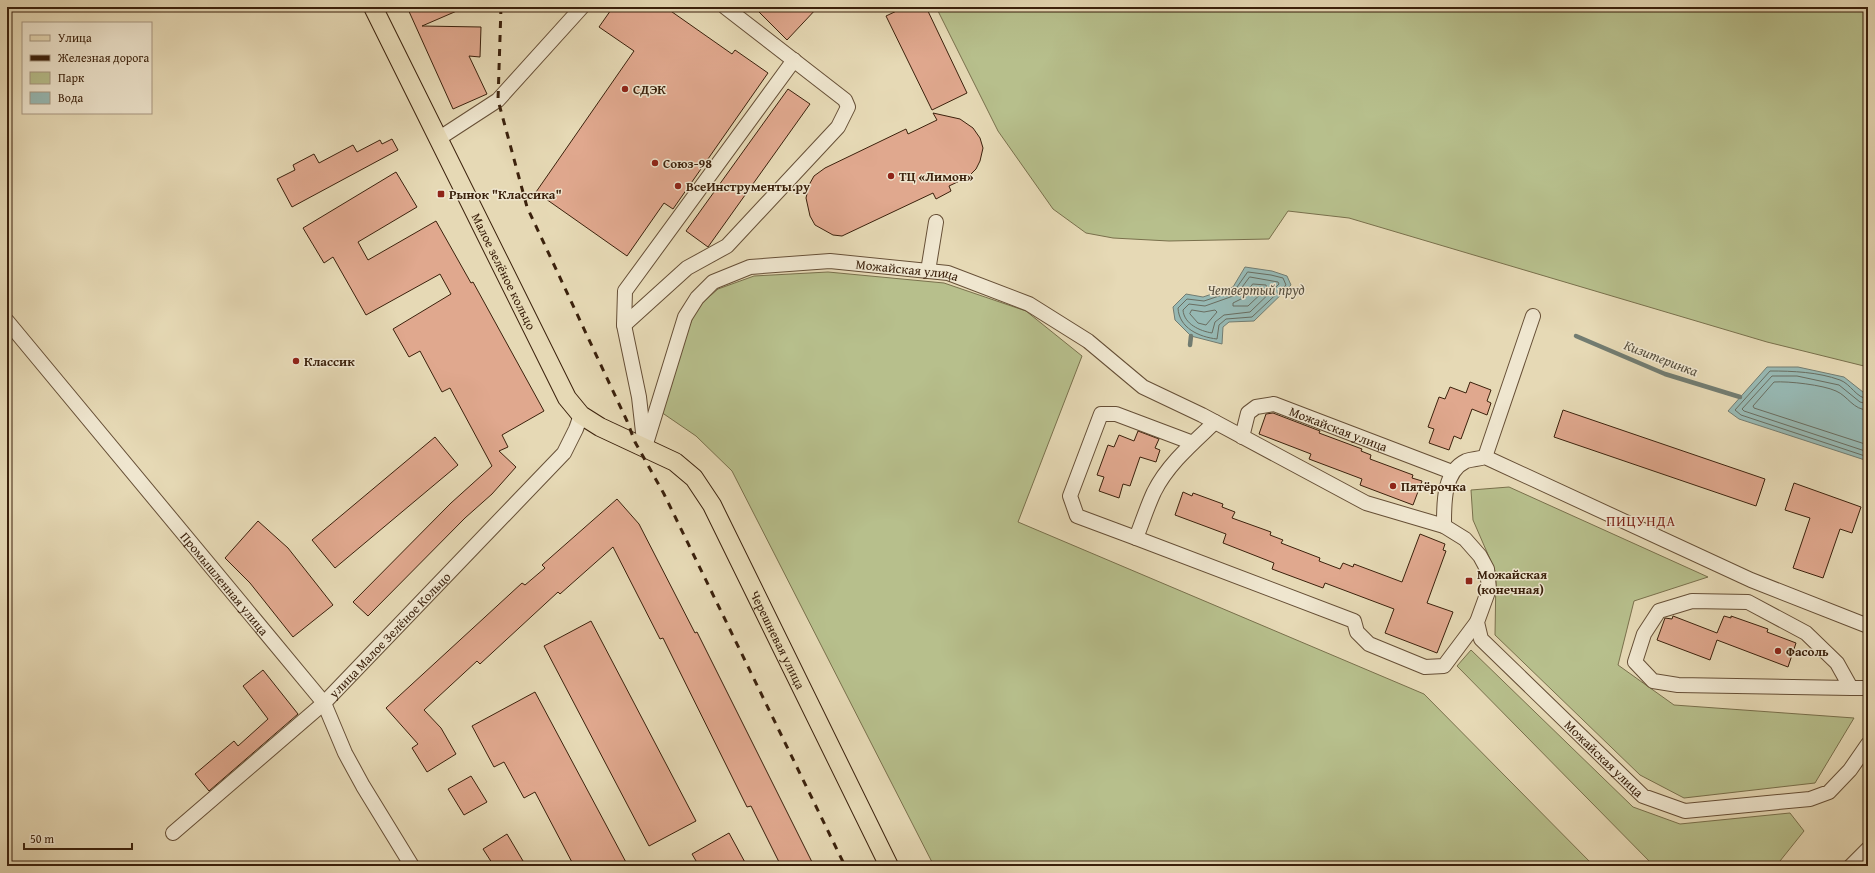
<svg xmlns="http://www.w3.org/2000/svg" width="1875" height="873" font-family="'Gentium Book Plus',serif">
<style>
.green{fill:#b7bf8c;stroke:#79704c}
.water{fill:#97b9b4;stroke:#727c71}
.lines{fill:none;stroke-linecap:round;stroke-linejoin:round}
.shore{stroke:#696d60;stroke-width:1}
.stream{stroke:#727c71;stroke-width:4.5}
.building{fill:#e0a88e;stroke:#3b210c}
.minor-casing{stroke:#664f36;stroke-width:16}
.major-casing{stroke:#3b210c;stroke-width:20}
.minor{stroke:#efe6cf;stroke-width:14}
.major{stroke:#e6d9b5;stroke-width:18}
.rail{stroke:#3b210c;stroke-width:3;stroke-dasharray:7 7;stroke-linecap:butt}
.poi-dot{fill:#8f2418;stroke:#efe6cf;stroke-width:1.5}
.labels{text-anchor:middle;stroke-width:3;stroke-linejoin:round;paint-order:stroke}
.poi-label{font-size:13px;font-weight:bold;fill:#3b210c;stroke:#efe6cf;text-anchor:start}
.street-label{font-size:13px;fill:#3b210c;stroke:#efe6cf}
.water-label{font-size:14px;font-style:italic;fill:#574f3e;stroke:#efe6cf}
.neighbourhood-label{font-size:14px;letter-spacing:1px;fill:#7a1f14;stroke:#efe6cf}
</style>
<rect width="100%" height="100%" fill="#e6d9b5"/>
<filter id="stains"><feTurbulence type="fractalNoise" baseFrequency=".005" numOctaves="4"/><feColorMatrix values="0 0 0 0 .2 0 0 0 0 .09 0 0 0 0 .02 0 0 0 .5 -.17"/></filter>
<radialGradient id="worn" r=".72"><stop offset=".6" stop-color="#630" stop-opacity="0"/><stop offset="1" stop-color="#630" stop-opacity=".3"/></radialGradient>
<g class="green">
<polygon points="936,7 1868,7 1868,367 1767,342 1349,218 1288,211 1269,239 1169,241 1113,238 1086,233 1053,209 998,131"/>
<polygon points="828,272 944,283 1026,311 1082,356 1018,522 1424,694 1594,866 934,866 732,471 696,436 661,412 678,355 693,317 703,302 718,289 754,276"/>
<polygon points="1509,487 1708,577 1634,601 1618,665 1674,705 1854,718 1815,783 1684,798 1640,775 1495,635 1496,573 1473,520 1471,490"/>
<polygon points="1471,650 1633,807 1680,824 1790,813 1804,831 1776,866 1654,866 1457,666"/>
</g>
<g class="water">
<polygon points="1245,267 1272,271 1287,276 1291,285 1254,321 1229,322 1223,327 1222,344 1191,336 1175,320 1173,307 1186,294 1203,297 1233,287"/>
<polygon points="1767,367 1798,367 1844,377 1868,396 1868,461 1739,419 1728,411"/>
</g>
<g class="lines">
<g class="shore">
<path d="M1248 272 1271 275 1283 278 1286 285 1252 317 1226 319 1219 325 1217 339C1199 337 1179 328 1178 308L1187 299 1204 301 1234 291Z"/>
<path d="M1250 277 1278 282 1279 284 1250 312 1224 315 1215 322 1212 333C1200 331 1184 324 1183 310L1189 304 1205 306 1236 295Z"/>
<polygon points="1253,284 1266,285 1267,288 1248,306 1233,306 1233,303 1243,298"/>
<polygon points="1192,310 1204,312 1215,310 1217,312 1206,325 1198,323 1190,314"/>
<path d="M1868 399C1856 398 1851 384 1840 380 1818 372 1793 371 1770 371L1735 410 1741 415 1868 457"/>
<polyline points="1868,404 1860,402 1839,385 1797,376 1772,376 1742,409 1744,411 1868,452"/>
<path d="M1868 410C1853 410 1848 396 1836 391 1823 385 1789 381 1774 382L1753 406 1754 408 1868 445"/>
</g>
<g class="stream">
<polyline points="1576,336 1665,374 1740,397"/>
<polyline points="1190,345 1191,336"/>
</g>
</g>
<g class="building">
<polygon points="407,7 466,7 422,26 481,27 480,57 469,56 487,94 453,109"/>
<polygon points="613,7 665,7 732,54 735,50 768,73 673,209 664,203 627,256 536,192 634,51 599,27"/>
<polygon points="754,7 818,7 787,40"/>
<polygon points="905,7 926,7 967,93 932,110 886,16"/>
<polygon points="788,89 810,104 708,247 686,231"/>
<polygon points="933,113 960,119 973,128 980,138 983,148 980,161 976,169 968,177 949,186 951,191 936,199 933,193 842,236 833,235 815,225 810,216 806,198 809,185 814,176 825,168 906,129 908,134 937,120"/>
<polygon points="392,139 398,150 292,207 277,179 295,170 293,165 314,154 319,163 353,145 357,152 380,140 382,144"/>
<polygon points="396,172 417,207 358,242 368,260 436,221 471,283 473,282 544,411 502,435 508,447 499,451 516,467 492,494 465,518 368,616 353,602 451,503 492,466 450,388 442,392 420,351 409,357 393,329 451,294 440,274 366,315 333,257 324,263 303,228"/>
<polygon points="1470,382 1491,390 1487,401 1491,403 1487,415 1472,409 1461,439 1454,436 1449,450 1429,443 1434,429 1428,427 1439,397 1445,399 1450,387 1466,393"/>
<polygon points="1563,410 1765,479 1756,506 1554,437"/>
<polygon points="1273,413 1320,431 1319,433 1362,449 1361,451 1371,455 1370,459 1413,475 1412,478 1422,481 1413,505 1360,485 1362,479 1309,459 1311,454 1259,434 1266,414"/>
<polygon points="1138,431 1159,439 1155,448 1160,450 1156,462 1140,457 1130,486 1123,484 1119,498 1099,491 1104,477 1097,475 1108,445 1114,447 1119,435 1134,441"/>
<polygon points="435,437 458,465 335,568 312,540"/>
<polygon points="1794,483 1861,507 1852,533 1840,529 1823,578 1793,568 1810,518 1785,510"/>
<polygon points="1183,492 1192,496 1193,493 1223,504 1222,507 1235,512 1232,518 1271,532 1270,535 1283,540 1281,543 1320,558 1319,561 1340,569 1343,563 1353,567 1354,564 1402,582 1420,534 1445,544 1443,550 1446,551 1427,603 1453,612 1437,653 1385,633 1394,609 1325,583 1323,588 1272,569 1274,563 1223,543 1226,534 1175,515"/>
<polygon points="617,499 639,524 695,633 697,632 814,866 781,866 751,806 747,807 663,638 660,639 613,547 560,594 558,592 480,664 477,661 424,710 441,728 456,754 427,772 412,748 418,744 386,708 522,583 525,585 545,568 542,565"/>
<polygon points="258,521 288,548 333,605 293,637 250,583 225,558"/>
<polygon points="1673,616 1717,633 1724,616 1731,618 1731,616 1768,629 1767,632 1796,643 1788,667 1717,640 1710,660 1657,640 1665,618 1672,619"/>
<polygon points="591,621 696,821 649,846 544,646"/>
<polygon points="263,670 298,714 209,791 195,774 234,741 238,746 268,719 243,686"/>
<polygon points="535,692 628,866 574,866 535,792 524,798 504,762 494,767 472,726"/>
<polygon points="471,776 487,802 464,815 448,789"/>
<polygon points="729,833 747,866 699,866 692,854"/>
<polygon points="507,834 526,866 494,866 483,849"/>
</g>
<g class="lines">
<defs>
<g id="minor">
<polyline points="438,139 498,100 582,7"/>
<polyline points="928,271 936,222"/>
<path id="s1" d="M7 321 324 703 345 753 363 786 412 866"/>
<polyline points="624,325 687,268 727,246 838,127 848,107 845,100 725,7"/>
<path id="s2" d="M1242 437 1248 413 1256 407 1274 404 1452 472"/>
<polyline points="644,441 639,397 624,325 625,291 794,60"/>
<path d="M1193 443 1116 414H1101L1070 496 1077 516 1136 538C1142 523 1147 507 1154 492 1168 464 1193 443 1215 422"/>
<path id="s3" d="M645 447 685 317 697 298 713 282 750 267 830 261 948 273 1029 304 1088 341 1143 387 1202 415 1366 503 1444 526 1465 539 1480 556 1487 569 1489 589 1477 622 1481 639 1643 796 1685 811 1810 799 1829 792 1850 770 1868 744"/>
<polyline points="1485,457 1533,316"/>
<path d="M1444 526C1444 504 1443 472 1466 461 1472 459 1479 459 1485 457L1751 580 1868 626"/>
<polyline points="1136,538 1354,621 1357,632 1369,644 1425,667 1444,666 1477,622"/>
<polyline points="1851,688 1837,663 1806,633 1748,602 1692,601 1659,611 1644,634 1635,662 1653,681 1678,685 1851,688 1868,688"/>
<path id="s4" d="M173 833 324 703 564 453 576 429 581 415"/>
<polyline points="1851,866 1868,849"/>
</g>
<g id="major">
<path id="s5" d="M373 7 567 398 581 415 600 427 675 462 694 478 712 505 889 866"/>
</g>
</defs>
<use href="#minor" class="minor-casing"/>
<use href="#major" class="major-casing"/>
<use href="#minor" class="minor"/>
<use href="#major" class="major"/>
<polyline class="rail" points="501,7 498,100 527,207 627,421 635,442 664,494 845,866"/>
</g>
<g class="poi-dot">
<circle cx="625" cy="89" r="4"/>
<circle cx="655" cy="163" r="4"/>
<circle cx="891" cy="176" r="4"/>
<circle cx="678" cy="186" r="4"/>
<rect x="437" y="190" width="8" height="8" rx="2"/>
<circle cx="296" cy="361" r="4"/>
<circle cx="1393" cy="486" r="4"/>
<rect x="1465" y="577" width="8" height="8" rx="2"/>
<circle cx="1778" cy="651" r="4"/>
</g>
<g class="labels">
<g class="poi-label">
<text x="633" y="94">СДЭК</text>
<text x="663" y="168">Союз-98</text>
<text x="899" y="181">ТЦ «Лимон»</text>
<text x="686" y="191">ВсеИнструменты.ру</text>
<text x="449" y="199">Рынок "Классика"</text>
<text x="304" y="366">Классик</text>
<text x="1401" y="491">Пятёрочка</text>
<text x="1477" y="579">Можайская<tspan x="1477" dy="15">(конечная)</tspan></text>
<text x="1786" y="656">Фасоль</text>
</g>
<g class="street-label">
<text dy="5" stroke="none"><textPath href="#s5" startOffset="295">Малое зелёное кольцо</textPath></text>
<text dy="5" stroke="none"><textPath href="#s3" startOffset="379">Можайская улица</textPath></text>
<text dy="5" stroke="none"><textPath href="#s2" startOffset="122">Можайская улица</textPath></text>
<text dy="5" stroke="none"><textPath href="#s1" startOffset="341">Промышленная улица</textPath></text>
<text dy="5" stroke="none"><textPath href="#s4" startOffset="294">улица Малое Зелёное Кольцо</textPath></text>
<text dy="5" stroke="none"><textPath href="#s5" startOffset="771">Черешневая улица</textPath></text>
<text dy="5" stroke="none"><textPath href="#s3" startOffset="1287">Можайская улица</textPath></text>
</g>
<g class="water-label">
<text x="1256" y="295">Четвертый пруд</text>
<text transform="translate(1661 358) rotate(21)" y="5">Кизитеринка</text>
</g>
<g class="neighbourhood-label">
<text x="1641" y="526">ПИЦУНДА</text>
</g>
</g>
<rect width="1875" height="873" fill="none" stroke="#e6d9b5" stroke-width="24"/>
<rect x="8" y="8" width="1859" height="857" fill="none" stroke="#3b210c" stroke-width="2"/>
<rect x="12" y="12" width="1851" height="849" fill="none" stroke="#3b210c"/>
<rect x="22" y="22" width="130" height="92" fill="#efe6cf" stroke="#a79781"/>
<rect x="30" y="35" width="20" height="6" fill="#e6d9b5" stroke="#a79781"/>
<text x="58" y="42" font-size="12" fill="#3b210c">Улица</text>
<rect x="30" y="55" width="20" height="6" fill="#3b210c" stroke="#a79781"/>
<text x="58" y="62" font-size="12" fill="#3b210c">Железная дорога</text>
<rect x="30" y="72" width="20" height="12" fill="#b7bf8c" stroke="#a79781"/>
<text x="58" y="82" font-size="12" fill="#3b210c">Парк</text>
<rect x="30" y="92" width="20" height="12" fill="#97b9b4" stroke="#a79781"/>
<text x="58" y="102" font-size="12" fill="#3b210c">Вода</text>
<path d="M24 843v6h108v-6" fill="none" stroke="#3b210c" stroke-width="2"/>
<text x="30" y="843" font-size="12" fill="#3b210c" stroke="#efe6cf" stroke-width="3" paint-order="stroke">50 m</text>
<rect width="100%" height="100%" filter="url(#stains)"/>
<rect width="100%" height="100%" fill="url(#worn)"/>
</svg>
